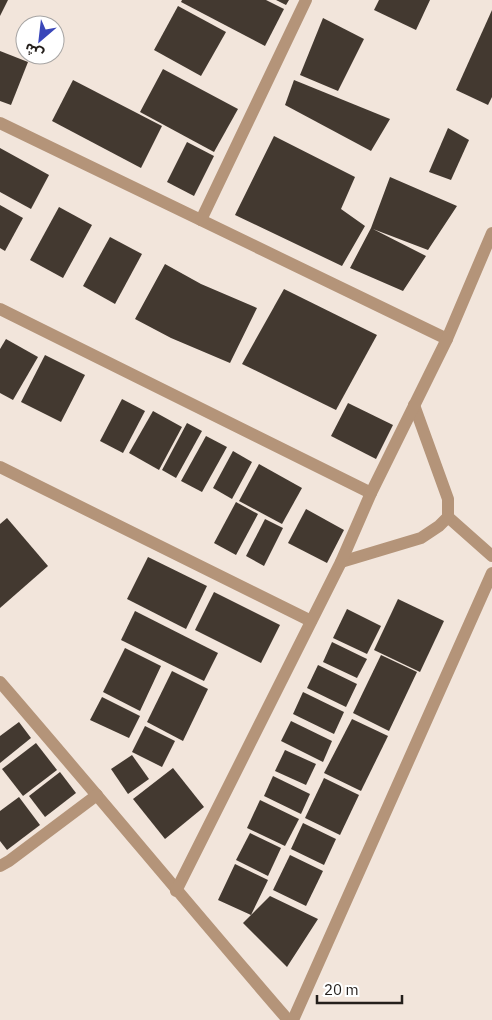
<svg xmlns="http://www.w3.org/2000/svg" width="492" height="1020" font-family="'IBM Plex Sans','Noto Sans Arabic',sans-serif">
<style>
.building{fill:#433930}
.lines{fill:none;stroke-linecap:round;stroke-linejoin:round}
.street{stroke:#b49479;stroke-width:12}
</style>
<rect width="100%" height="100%" fill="#f2e5db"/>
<g class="building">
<polygon points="0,0 8,0 0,16"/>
<polygon points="182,0 266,0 284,9 265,46 181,2"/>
<polygon points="276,0 289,0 286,5"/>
<polygon points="379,0 430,0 416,30 374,10"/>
<polygon points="178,6 226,32 201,76 154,50"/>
<polygon points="492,10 492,97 488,105 456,90"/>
<polygon points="323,18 364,39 338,91 300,75"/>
<polygon points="0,51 28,62 11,105 0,101"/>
<polygon points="163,69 238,109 214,152 140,112"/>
<polygon points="73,80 162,126 141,168 52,121"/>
<polygon points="294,80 390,119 371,151 285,105"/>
<polygon points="448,128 469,140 451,180 429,172"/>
<polygon points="274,136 355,177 341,209 365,226 342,266 235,215"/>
<polygon points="187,142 214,156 194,196 167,182"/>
<polygon points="0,148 49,175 31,209 0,192"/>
<polygon points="390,177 457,206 428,250 373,229 426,256 403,291 350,268 371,228"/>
<polygon points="0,205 23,218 5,251 0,248"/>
<polygon points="59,207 92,225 63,278 30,260"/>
<polygon points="110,237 142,254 115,304 83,286"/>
<polygon points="165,264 201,284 257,308 230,363 171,338 135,319"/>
<polygon points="284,289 377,335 336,410 242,364"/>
<polygon points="6,339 38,357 13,400 0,393 0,349"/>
<polygon points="45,355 85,375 61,422 21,402"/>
<polygon points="122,399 145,411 123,453 100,441"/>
<polygon points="348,403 393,425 376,459 331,436"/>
<polygon points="153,411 182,427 159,470 129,453"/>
<polygon points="187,423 202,431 176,478 162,470"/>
<polygon points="206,436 227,447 202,492 181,481"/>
<polygon points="233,451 252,462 232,499 213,488"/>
<polygon points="259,464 302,488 282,524 239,501"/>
<polygon points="236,502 258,514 236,555 214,543"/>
<polygon points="306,509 344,530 327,563 288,543"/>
<polygon points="7,518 48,566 0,608 0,524"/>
<polygon points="265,519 283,528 264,566 246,556"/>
<polygon points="148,557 207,586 186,629 127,599"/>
<polygon points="214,592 280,625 261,663 195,630"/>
<polygon points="398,599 444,621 420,672 374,650"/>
<polygon points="347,609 381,626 367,654 333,638"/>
<polygon points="135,611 218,653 204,681 121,640"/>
<polygon points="332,642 367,659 357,678 323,662"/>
<polygon points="125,648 161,666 140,711 103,692"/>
<polygon points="381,655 417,672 389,731 353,713"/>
<polygon points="318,665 357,684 346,707 307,688"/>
<polygon points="172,671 208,689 183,741 147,722"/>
<polygon points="303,692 344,712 334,734 293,714"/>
<polygon points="102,697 140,716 129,738 90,720"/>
<polygon points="352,719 388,736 361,791 324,773"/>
<polygon points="291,721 332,741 323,762 281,741"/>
<polygon points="19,722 31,738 0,763 0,736"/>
<polygon points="145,726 175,741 162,767 132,752"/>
<polygon points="36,743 57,770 23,796 2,769"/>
<polygon points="285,750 316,764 306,785 275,771"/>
<polygon points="132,755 149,779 128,794 111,769"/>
<polygon points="173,768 204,807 165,839 133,799"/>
<polygon points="60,772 76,793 45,817 29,796"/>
<polygon points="273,776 310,794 301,814 264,796"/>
<polygon points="324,778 359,795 340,835 305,818"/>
<polygon points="19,797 40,825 7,850 0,841 0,811"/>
<polygon points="260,800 299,819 285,846 247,828"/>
<polygon points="303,823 336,839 324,865 291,849"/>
<polygon points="250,833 281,848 268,876 236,860"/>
<polygon points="290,855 323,871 306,906 273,890"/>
<polygon points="235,864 268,880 251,915 270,896 318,919 287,967 243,923 251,915 218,900"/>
</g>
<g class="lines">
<g class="street">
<polyline points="0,123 447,339"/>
<polyline points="201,220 306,0"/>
<polyline points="0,309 371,493"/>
<polyline points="0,467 311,621"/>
<polyline points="448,517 492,556"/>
<polyline points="341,562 421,538 439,526 448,517 448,499 414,405"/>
<path d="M0 682C97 794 191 908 288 1020"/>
<polyline points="0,866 9,861 97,795"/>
<polyline points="176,891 341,562 371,493 447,339 492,233"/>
<polyline points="293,1020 492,573"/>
</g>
</g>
<g transform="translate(40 40) rotate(208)"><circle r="24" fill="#ffffff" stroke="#a7a5a4"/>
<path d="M0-4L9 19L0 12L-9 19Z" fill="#3946b9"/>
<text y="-8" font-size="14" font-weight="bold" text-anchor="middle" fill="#241f1b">ش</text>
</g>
<path d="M317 995v8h85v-8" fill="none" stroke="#241f1b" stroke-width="2.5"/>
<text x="324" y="995" font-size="15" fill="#241f1b" stroke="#ffffff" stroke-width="4" paint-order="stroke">20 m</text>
</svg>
